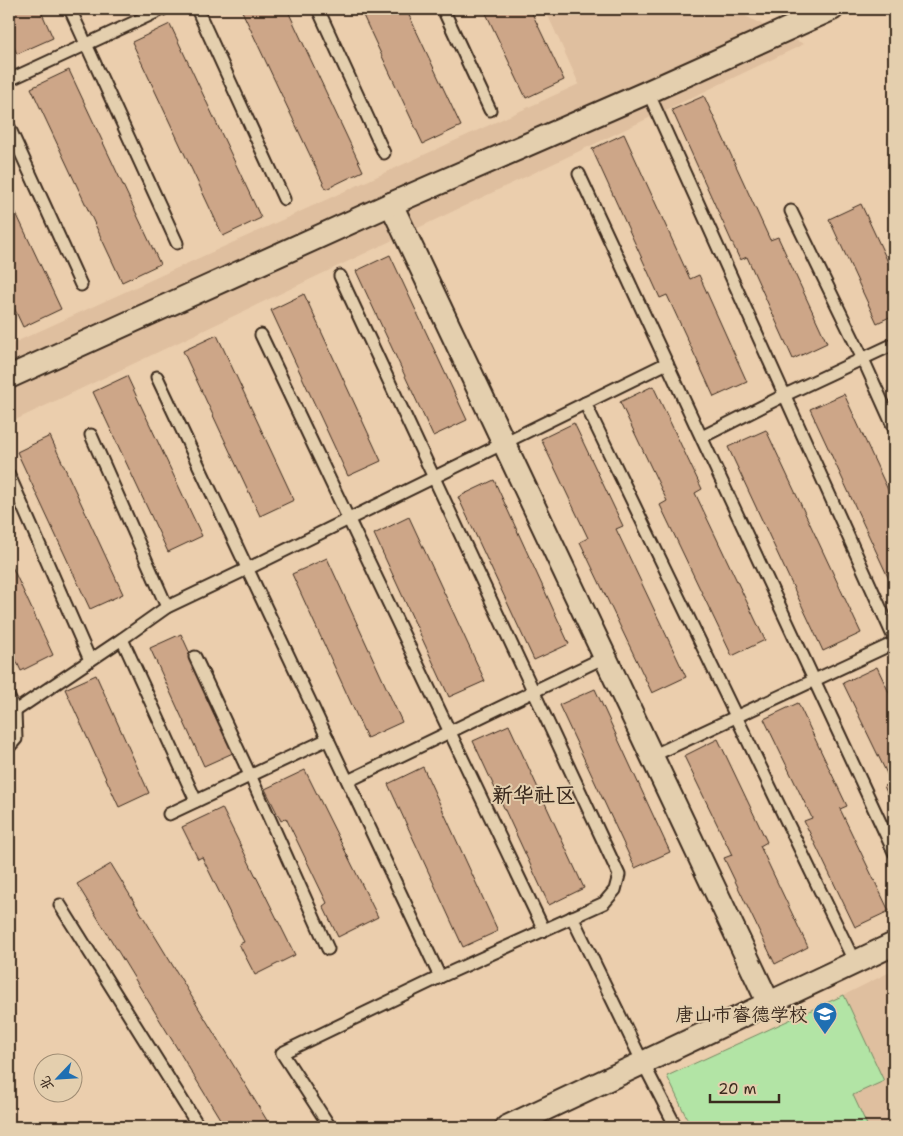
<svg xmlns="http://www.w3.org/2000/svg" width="903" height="1136" font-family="'Shantell Sans','LXGW WenKai TC',sans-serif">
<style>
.built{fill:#dfbf9f}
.pitch{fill:#b2e4a5;stroke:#768762}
.building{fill:#cda688;stroke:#3b2a1e}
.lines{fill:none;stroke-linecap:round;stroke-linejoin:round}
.lane-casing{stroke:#3b2a1e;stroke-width:15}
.street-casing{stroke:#3b2a1e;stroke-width:26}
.lane{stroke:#e4cfae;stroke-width:11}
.street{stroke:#e4cfae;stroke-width:22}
.labels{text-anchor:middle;stroke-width:4;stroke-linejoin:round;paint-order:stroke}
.poi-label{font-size:19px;fill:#3b2a1e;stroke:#e4cfae;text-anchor:end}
.quarter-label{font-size:21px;font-weight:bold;fill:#3b2a1e;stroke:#e4cfae}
</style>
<rect width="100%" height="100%" fill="#ebcead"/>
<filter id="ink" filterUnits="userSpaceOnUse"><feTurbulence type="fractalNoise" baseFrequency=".02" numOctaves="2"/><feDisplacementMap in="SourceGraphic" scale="10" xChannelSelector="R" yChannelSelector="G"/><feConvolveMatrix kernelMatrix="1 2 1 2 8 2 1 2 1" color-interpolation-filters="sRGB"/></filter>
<g filter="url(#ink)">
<g class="built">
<polygon points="545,9 732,9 755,21 804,44 9,423 9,345 579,84"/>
<polygon points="894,970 894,1127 691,1127 667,1076 844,995"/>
</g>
<polygon class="pitch" points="844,995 884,1081 853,1095 868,1127 691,1127 667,1076"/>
<g class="building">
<polygon points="9,9 40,9 53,38 17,54 9,36"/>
<polygon points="241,9 287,9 363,171 326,189"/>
<polygon points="360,9 406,9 461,126 423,144"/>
<polygon points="484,9 530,9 564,80 526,98"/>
<polygon points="170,24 261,218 223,236 132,42"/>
<polygon points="69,70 160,264 122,282 31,88"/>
<polygon points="704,96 770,240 778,237 827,343 793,359 747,257 740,260 672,110"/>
<polygon points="624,134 690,279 699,275 747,382 714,397 667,295 660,298 592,149"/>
<polygon points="9,198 61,309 23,327 9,297"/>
<polygon points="861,204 894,275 894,315 877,323 829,219"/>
<polygon points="390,255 467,420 433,436 356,271"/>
<polygon points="304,294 381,461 348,476 271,310"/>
<polygon points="217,335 294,500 260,516 183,351"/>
<polygon points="127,376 202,536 168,552 93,392"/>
<polygon points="653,386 702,489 695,493 765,640 732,656 660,505 667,501 620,402"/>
<polygon points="844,394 894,503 894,590 810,409"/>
<polygon points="574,423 623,526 616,529 686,677 652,693 580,542 588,538 541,439"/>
<polygon points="766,430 861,633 823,651 728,447"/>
<polygon points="50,436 123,594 90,609 17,452"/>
<polygon points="494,480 569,644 534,660 458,497"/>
<polygon points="409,517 485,681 449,697 374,534"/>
<polygon points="327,558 402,722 367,738 292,574"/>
<polygon points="9,560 53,655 21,671 9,645"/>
<polygon points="181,634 235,752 204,766 150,648"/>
<polygon points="877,667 894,703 894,808 884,786 891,782 843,683"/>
<polygon points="96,675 149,793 119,807 65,689"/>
<polygon points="595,689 670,852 635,868 559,705"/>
<polygon points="798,703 847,806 840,809 889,911 855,927 804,821 812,818 764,719"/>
<polygon points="509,725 584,888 549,905 473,741"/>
<polygon points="718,739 767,842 760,846 808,947 775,964 724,858 732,855 684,756"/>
<polygon points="423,767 498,931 463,947 388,784"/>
<polygon points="305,770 378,917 338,937 323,906 327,903 286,818 281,821 265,789"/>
<polygon points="222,808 295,955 255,975 239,944 244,942 202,857 198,859 182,827"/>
<polygon points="111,864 271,1127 225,1127 77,884"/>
</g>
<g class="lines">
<defs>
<g id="lane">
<polyline points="70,9 177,243"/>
<polyline points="197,9 284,199"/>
<polyline points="318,9 384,153"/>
<polyline points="443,9 490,110"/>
<polyline points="9,80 163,9"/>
<polyline points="648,92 894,638"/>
<polyline points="9,127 81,285"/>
<polyline points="579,174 894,852"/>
<polyline points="791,211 863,359 894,428"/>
<polyline points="261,335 544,930"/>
<polyline points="157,377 440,977"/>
<polyline points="585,403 855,963"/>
<polyline points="91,435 167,607"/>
<polyline points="702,437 785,395 894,344"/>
<polyline points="9,475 90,660"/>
<polyline points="122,639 196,801"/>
<polyline points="195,657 250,775 328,949"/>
<polyline points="9,698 15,711 16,739 9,747"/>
<polyline points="15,711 122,639 167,607 247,569 667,363"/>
<polyline points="652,756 894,643"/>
<polyline points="348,781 605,657"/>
<polyline points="169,814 328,739"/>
<polyline points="60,905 199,1127"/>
<polyline points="572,917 643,1063 676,1127"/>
<polyline points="330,1127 282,1053 440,977 604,903 615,890 619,875 340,276"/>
</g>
<g id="street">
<polyline points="391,204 769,1004"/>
<polyline points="9,377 391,204 648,92 832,9"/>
<polyline points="507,1127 894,944"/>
</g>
</defs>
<use href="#lane" class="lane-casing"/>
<use href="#street" class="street-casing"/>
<use href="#lane" class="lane"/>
<use href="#street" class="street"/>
</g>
</g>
<defs>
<symbol id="school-pin" viewBox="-11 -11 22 30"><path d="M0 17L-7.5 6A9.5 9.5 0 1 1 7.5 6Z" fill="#1f6fb2" stroke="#e4cfae"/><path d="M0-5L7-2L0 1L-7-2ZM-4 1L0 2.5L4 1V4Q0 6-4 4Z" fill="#fff"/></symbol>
</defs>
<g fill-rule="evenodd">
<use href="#school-pin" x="811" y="1000" width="28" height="38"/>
</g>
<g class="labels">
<g class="poi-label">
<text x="808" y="1021">唐山市睿德学校</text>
</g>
<g class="quarter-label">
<text x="534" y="802">新华社区</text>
</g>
</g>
<rect width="903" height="1136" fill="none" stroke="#e4cfae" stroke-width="30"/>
<rect x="15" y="15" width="873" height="1106" fill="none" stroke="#3b2a1e" stroke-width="2" filter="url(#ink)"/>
<g transform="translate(58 1078) rotate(245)"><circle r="24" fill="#e4cfae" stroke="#a08d74"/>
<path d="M0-4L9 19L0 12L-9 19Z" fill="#1f6fb2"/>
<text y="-8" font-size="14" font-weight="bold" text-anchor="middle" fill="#3b2a1e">北</text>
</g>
<path d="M710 1094v8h69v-8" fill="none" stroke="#3b2a1e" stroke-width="2.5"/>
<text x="718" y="1094" font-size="15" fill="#3b2a1e" stroke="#e4cfae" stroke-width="4" paint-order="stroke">20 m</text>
</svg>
